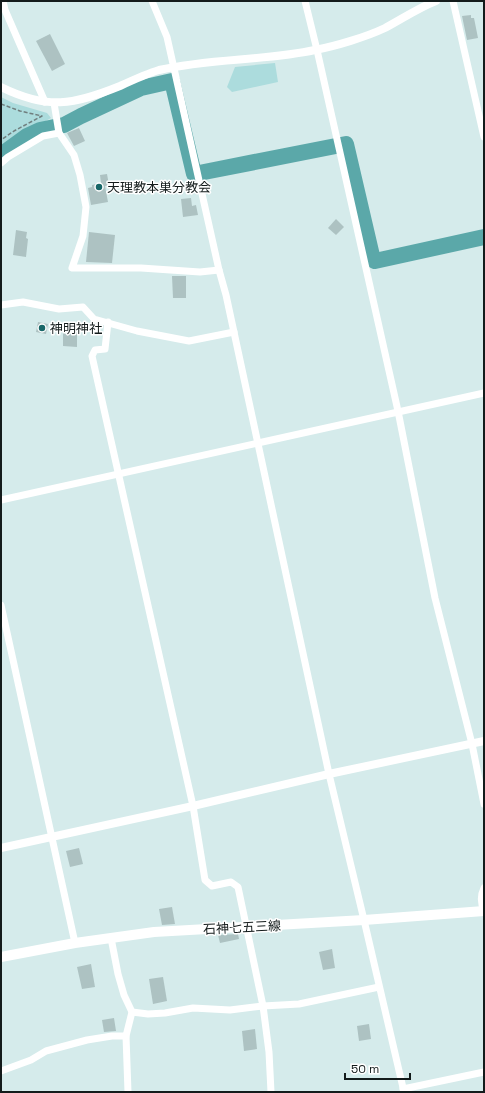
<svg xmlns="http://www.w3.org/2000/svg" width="485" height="1093" font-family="'Space Grotesk','Noto Sans JP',sans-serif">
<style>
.green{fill:#acdcdd}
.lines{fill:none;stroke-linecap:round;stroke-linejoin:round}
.river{stroke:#5ba8a9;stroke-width:16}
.building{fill:#adc2c2}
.path{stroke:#707f7f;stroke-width:1.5;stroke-dasharray:4 2;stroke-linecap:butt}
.minor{stroke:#fff;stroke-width:7}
.tertiary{stroke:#fff;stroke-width:8}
.secondary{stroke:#fff;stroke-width:10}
.poi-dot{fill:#186768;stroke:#fff;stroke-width:1.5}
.labels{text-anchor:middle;stroke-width:3;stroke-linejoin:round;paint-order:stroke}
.poi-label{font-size:13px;fill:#131b1b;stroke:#fff;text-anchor:start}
.street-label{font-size:13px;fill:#131b1b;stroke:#fff}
</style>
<rect width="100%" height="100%" fill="#d5ebeb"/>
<g class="green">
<polygon points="275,63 278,82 232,92 227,87 235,67"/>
<polygon points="1,97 13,103 47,113 51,118 25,133 1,152"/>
</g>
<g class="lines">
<polyline class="river" points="1,155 27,136 40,130 64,125 81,116 141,88 172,81 194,174 346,144 373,260 375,261 484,237"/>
</g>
<g class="building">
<polygon points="471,15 471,18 474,18 478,38 467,40 462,16"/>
<polygon points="50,34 65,64 52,71 36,41"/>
<polygon points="79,128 85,141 74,146 67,133"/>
<polygon points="107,174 109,185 105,186 108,202 91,205 88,188 92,187 92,185 101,183 100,175"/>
<polygon points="191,198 192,206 196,205 198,215 183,217 181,199"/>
<polygon points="336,219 344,227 336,235 328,228"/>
<polygon points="16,230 27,232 26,238 28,239 26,257 13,255"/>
<polygon points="89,232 115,235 112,263 86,262"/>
<polygon points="172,276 186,276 186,298 173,298"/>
<polygon points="38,322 48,324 46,334 36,332"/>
<polygon points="63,331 77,332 77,347 63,346"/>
<polygon points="79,848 83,864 70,867 66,851"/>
<polygon points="172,907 175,924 162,925 159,909"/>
<polygon points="238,934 239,939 220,943 218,935"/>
<polygon points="332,949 335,968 323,970 319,952"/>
<polygon points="91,964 95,987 82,989 77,967"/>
<polygon points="163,977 167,1001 153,1004 149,979"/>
<polygon points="114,1018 116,1031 104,1032 102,1020"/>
<polygon points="369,1024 371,1039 359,1041 357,1026"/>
<polygon points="255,1029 257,1049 244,1051 242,1031"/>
</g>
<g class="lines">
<polyline class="path" points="1,104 20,111 42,116 14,131 1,140"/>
<g class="minor">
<polyline points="3,1 5,10 45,102"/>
<polyline points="152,1 167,37 219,270 226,295 329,774 364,920 404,1092"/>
<polyline points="305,1 317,50 398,411 435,598 472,744 484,804"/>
<polyline points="453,1 484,137"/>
<polyline points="54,103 59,133 74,155 80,175 86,207 83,236 72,268 141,268 200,272 219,270"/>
<polyline points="1,163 8,157 43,136 59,133"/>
<polyline points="1,305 23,302 59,309 83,307 94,319 137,331 189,341 234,332"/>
<polyline points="108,322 105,349 95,350 92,356 193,806 205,880 212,886 231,882 238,887 263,1006 269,1052 271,1092"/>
<polyline points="1,500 484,393"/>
<polyline points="1,605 75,943"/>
<path d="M484 888C480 896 481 903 484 912"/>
<polyline points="111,938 118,974 124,995 132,1012 126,1036 128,1092"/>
<polyline points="132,1012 148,1014 165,1013 193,1008 230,1010 263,1006 299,1004 379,987"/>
<polyline points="1,1071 31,1060 46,1051 87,1040 112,1036 126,1036"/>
<polyline points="403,1089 484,1072"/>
</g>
<g class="tertiary">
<path d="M1 87C48 110 73 105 120 86 133 80 146 74 159 70 210 58 264 61 315 50 336 46 366 37 385 28 402 19 418 8 436 1"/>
<polyline points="1,848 193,806 329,774 484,741"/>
</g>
<polyline class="secondary" points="1,957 75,943 154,932 364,920 484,911"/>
</g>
<g class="poi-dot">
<circle cx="99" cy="187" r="4"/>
<circle cx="42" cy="328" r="4"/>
</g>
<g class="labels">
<g class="poi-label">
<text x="107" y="192">天理教本巣分教会</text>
<text x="50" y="333">神明神社</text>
</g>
<g class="street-label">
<text transform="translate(242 927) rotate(-3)" y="5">石神七五三線</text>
</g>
</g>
<rect width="485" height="1093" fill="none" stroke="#131b1b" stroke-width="4"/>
<path d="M345 1073v6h65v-6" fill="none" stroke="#131b1b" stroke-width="2"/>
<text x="351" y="1073" font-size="12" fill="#131b1b" stroke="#ffffff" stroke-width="3" paint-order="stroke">50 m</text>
</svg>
